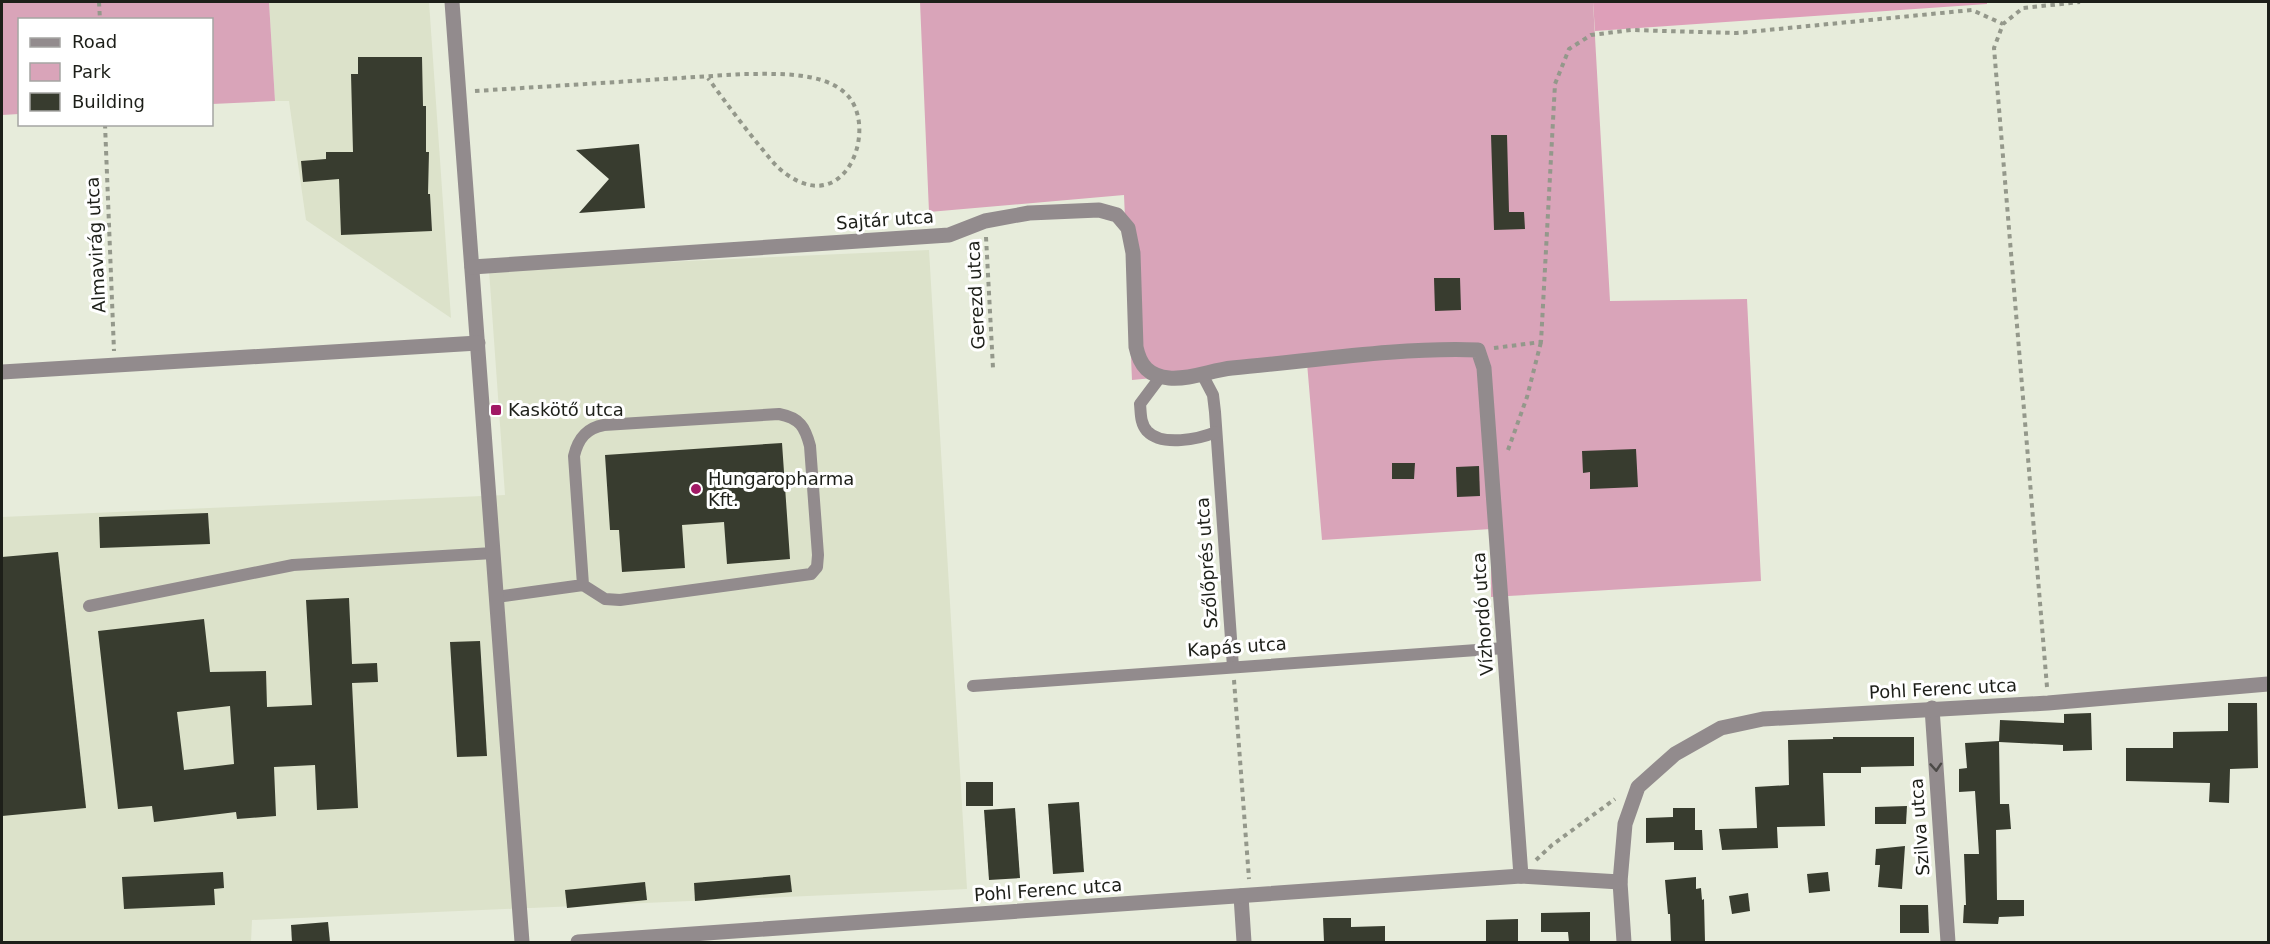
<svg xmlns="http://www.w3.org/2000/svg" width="2270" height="944" font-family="'DejaVu Sans',sans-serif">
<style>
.built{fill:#dce2ca}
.green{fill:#d9a4b9}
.forest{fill:#de9fb9}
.building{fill:#383c2f;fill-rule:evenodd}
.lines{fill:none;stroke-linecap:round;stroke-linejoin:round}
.path{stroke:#94988b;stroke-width:4;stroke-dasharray:4.5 4.5;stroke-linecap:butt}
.lane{stroke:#928b8d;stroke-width:12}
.street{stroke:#928b8d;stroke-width:15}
.oneway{stroke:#4c4a47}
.poi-dot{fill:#a11965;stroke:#fff;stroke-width:2}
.labels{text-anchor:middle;stroke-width:6;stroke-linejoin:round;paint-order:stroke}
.street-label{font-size:18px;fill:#1d1f19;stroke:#fff}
.poi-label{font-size:18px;fill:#1d1f19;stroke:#fff;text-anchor:start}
</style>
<rect width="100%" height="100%" fill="#e7ecdb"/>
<g class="built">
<polygon points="269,2 429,2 451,318 306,220 289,101 275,101"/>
<polygon points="929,250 967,889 252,920 251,942 2,942 2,517 505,495 489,270"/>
</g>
<g class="green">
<polygon points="2,2 269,2 275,101 212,104 212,20 20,20 19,114 2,115"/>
<polygon points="920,2 1593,2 1610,301 1747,299 1761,581 1491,597 1491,529 1322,540 1307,363 1132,380 1124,195 929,212"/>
</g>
<polygon class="forest" points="1593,2 1987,2 1987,4 1595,31"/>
<g class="building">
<polygon points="358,57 422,57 423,106 426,106 426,152 429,152 428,194 430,194 432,231 341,235 339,179 303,182 301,161 326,159 326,152 353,152 351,74 358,74"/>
<polygon points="1491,135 1507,135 1509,212 1524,212 1525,229 1494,230"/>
<polygon points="639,144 645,208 579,213 609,179 576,150"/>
<polygon points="1434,278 1460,278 1461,310 1435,311"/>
<polygon points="782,443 790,559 727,564 724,522 682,525 685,568 622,572 619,530 610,530 605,455"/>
<polygon points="1636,449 1638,487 1590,489 1590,472 1583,473 1582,451"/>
<polygon points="1392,463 1415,463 1414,479 1392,479"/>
<polygon points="1479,466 1480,496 1457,497 1456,467"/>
<polygon points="208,513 210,544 100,548 99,517"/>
<polygon points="58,552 86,808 2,816 2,557"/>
<path d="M349 598 352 664 377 663 378 682 352 683 358 808 317 810 315 765 274 767 276 816 237 819 236 812 154 822 152 806 118 809 98 631 204 619 210 672 266 671 267 707 312 705 306 600ZM230 706 234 764 184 770 177 712Z"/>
<polygon points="480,641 487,756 457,757 450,642"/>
<polygon points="2228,703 2257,703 2258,768 2230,769 2229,803 2209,802 2210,783 2126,781 2126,748 2173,748 2173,732 2228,731"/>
<polygon points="2091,713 2092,750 2063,751 2063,745 1999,742 2000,720 2064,723 2064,714"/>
<polygon points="1833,737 1914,737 1914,766 1861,767 1861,773 1823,773 1825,826 1777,827 1778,848 1722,850 1719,829 1757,828 1755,787 1789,785 1788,740 1833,739"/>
<polygon points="1999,741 2000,804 2009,804 2011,829 1996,830 1997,900 2024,900 2024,916 1999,917 1998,924 1963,923 1964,905 1966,905 1964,854 1979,854 1975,791 1959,792 1959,769 1967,768 1965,743"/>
<rect x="966" y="782" width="27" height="24"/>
<polygon points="1079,802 1084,872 1053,874 1048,804"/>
<polygon points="1907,806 1906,824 1875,824 1875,807"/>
<polygon points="1015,808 1020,878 989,880 984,810"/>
<polygon points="1673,808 1695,808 1695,830 1702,830 1703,850 1674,850 1674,842 1646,843 1646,818 1673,817"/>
<polygon points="1905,846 1902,889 1878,887 1880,865 1875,865 1876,849"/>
<polygon points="223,872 224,888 214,889 215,905 124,909 122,877"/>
<polygon points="1828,872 1830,891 1809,893 1807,874"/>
<polygon points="790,875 792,892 695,901 694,883"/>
<polygon points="1696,877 1696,889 1701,888 1702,900 1704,899 1705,942 1671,942 1670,914 1668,914 1665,880"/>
<polygon points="645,882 647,900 567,908 565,890"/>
<polygon points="1748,893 1750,911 1732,914 1729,896"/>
<polygon points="1900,905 1928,905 1929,933 1900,933"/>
<polygon points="1590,912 1590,942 1569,942 1568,932 1541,932 1541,913"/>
<polygon points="1323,918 1351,918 1351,927 1385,926 1385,942 1324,942"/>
<polygon points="1518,919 1518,942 1486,942 1486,920"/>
<polygon points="328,922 330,942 292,942 291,925"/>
</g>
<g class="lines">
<g class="path">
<polyline points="99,2 100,20"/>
<path d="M475 91 743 74C773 74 820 71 844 92 880 122 849 216 789 176 778 169 771 160 763 150 744 127 726 103 708 78"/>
<polyline points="105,124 114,351"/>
<polyline points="986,237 993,368"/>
<polyline points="1494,348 1541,342 1555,84 1569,49 1591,35 1631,30 1737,33 1972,10 2003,24"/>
<polyline points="1508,450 1527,397 1541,342"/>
<polyline points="1234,680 1249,879"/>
<polyline points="2047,687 1994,48 2003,24 2023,8 2080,2"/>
<polyline points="1536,860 1552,845 1615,799"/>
</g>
<g class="lane">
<polyline points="1202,374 1213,395 1215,412 1233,667"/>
<path d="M1161 376 1140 404C1141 413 1140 423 1147 431 1162 447 1199 439 1216 432"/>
<path d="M496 597 583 585 605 599 620 600 811 574 817 567 818 555 810 446C805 427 800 418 779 414L604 425C586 428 578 439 574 456L583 585"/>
<polyline points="89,606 293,565 493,553"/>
<polyline points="973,686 1505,648"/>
</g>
<g class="street">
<polyline points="452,2 522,942"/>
<path d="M472 267 949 235 985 221 1029 213 1099 210 1117 215 1128 228 1133 253 1136 347C1140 366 1149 376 1169 378 1190 380 1212 370 1232 368 1312 361 1398 347 1478 350L1484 368 1521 876"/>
<polyline points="2,372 478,343"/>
<polyline points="1932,708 1948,942"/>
<polyline points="1620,882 1624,942"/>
<polyline points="1241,896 1244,942"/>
<polyline points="578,942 1521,876 1620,882 1625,824 1638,787 1675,754 1721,728 1763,719 2048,703 2268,684"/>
</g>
</g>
<defs><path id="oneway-chevron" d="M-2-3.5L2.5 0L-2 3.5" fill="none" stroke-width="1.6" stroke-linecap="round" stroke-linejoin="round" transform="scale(1.5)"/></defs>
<use class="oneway" href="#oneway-chevron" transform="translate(1936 767) rotate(86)"/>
<g class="poi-dot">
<rect x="490" y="404" width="12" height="12" rx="3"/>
<circle cx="696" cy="489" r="6"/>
</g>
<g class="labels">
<g class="street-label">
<text transform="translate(885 220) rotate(-4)" y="6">Sajtár utca</text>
<text transform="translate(96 245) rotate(-93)" y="6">Almavirág utca</text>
<text transform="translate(976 295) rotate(-93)" y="6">Gerezd utca</text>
<text transform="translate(1207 563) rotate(-94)" y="6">Szőlőprés utca</text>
<text transform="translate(1483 614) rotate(-94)" y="6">Vízhordó utca</text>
<text transform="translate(1237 647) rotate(-4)" y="6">Kapás utca</text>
<text transform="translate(1943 689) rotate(-3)" y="6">Pohl Ferenc utca</text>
<text transform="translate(1920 827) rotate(-94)" y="6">Szilva utca</text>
<text transform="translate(1048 890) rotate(-4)" y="6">Pohl Ferenc utca</text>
</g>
<g class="poi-label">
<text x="508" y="416">Kaskötő utca</text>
<text x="708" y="485">Hungaropharma<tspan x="708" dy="21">Kft.</tspan></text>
</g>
</g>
<rect width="2270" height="944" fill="none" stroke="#1d1f19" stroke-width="6"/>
<rect x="18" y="18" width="195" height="108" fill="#ffffff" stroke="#a5a5a3" stroke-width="1.5"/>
<rect x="30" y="38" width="30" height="9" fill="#928b8d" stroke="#a5a5a3" stroke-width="1.5"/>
<text x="72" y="48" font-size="18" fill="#1d1f19">Road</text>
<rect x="30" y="63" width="30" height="18" fill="#d9a4b9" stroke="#a5a5a3" stroke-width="1.5"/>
<text x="72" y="78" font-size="18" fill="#1d1f19">Park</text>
<rect x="30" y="93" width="30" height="18" fill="#383c2f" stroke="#a5a5a3" stroke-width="1.5"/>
<text x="72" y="108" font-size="18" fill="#1d1f19">Building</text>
</svg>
